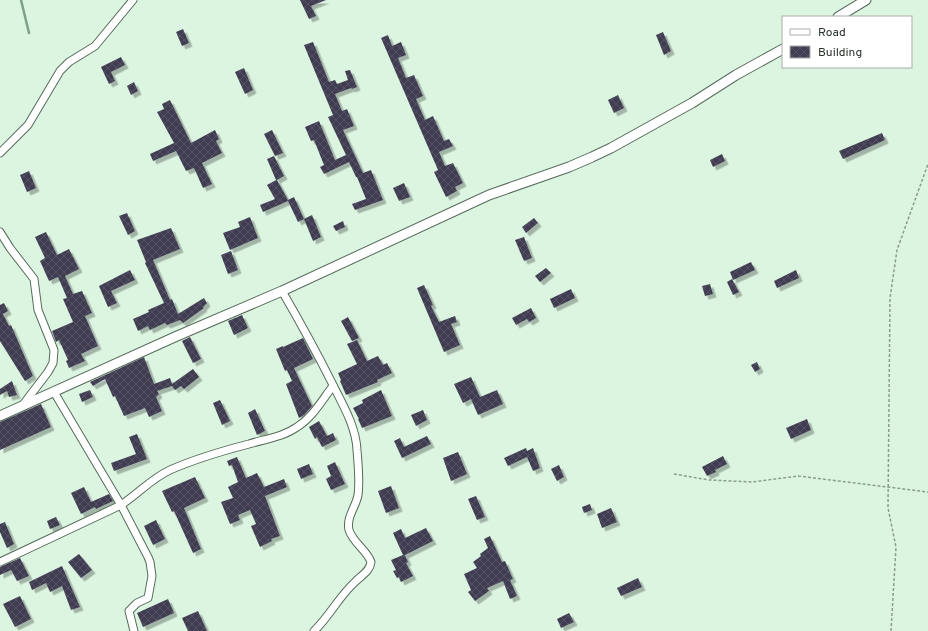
<svg xmlns="http://www.w3.org/2000/svg" width="928" height="631" font-family="Overpass,sans-serif">
<style>
.lines{fill:none;stroke-linecap:round;stroke-linejoin:round}
.stream{stroke:#7fa286;stroke-width:2.5}
.building{fill:url(#building-cross-hatch);filter:url(#shadow)}
.minor-casing{stroke:#566b5a;stroke-width:9}
.tertiary-casing{stroke:#566b5a;stroke-width:11}
.path{stroke:#8a9c8e;stroke-width:1.5;stroke-dasharray:3 2;stroke-linecap:butt}
.minor{stroke:#fff;stroke-width:7}
.tertiary{stroke:#fff;stroke-width:9}
</style>
<defs>
<pattern id="building-cross-hatch" width="8" height="8" patternUnits="userSpaceOnUse"><rect width="8" height="8" fill="#413e53"/><path d="M0 0l8 8M0 8l8-8" fill="none" stroke="#545263"/></pattern>
<filter id="shadow"><feDropShadow dx="3.5" dy="3.5" stdDeviation="0" flood-color="#0004"/></filter>
</defs>
<rect width="100%" height="100%" fill="#dcf5e1"/>
<g class="lines">
<polyline class="stream" points="21,0 29,33"/>
</g>
<g class="building">
<polygon points="300,0 326,0 311,6 316,16 309,19"/>
<polygon points="183,29 189,43 182,46 176,32"/>
<polygon points="663,32 671,51 664,55 656,35"/>
<polygon points="388,35 392,46 401,42 406,55 398,58 406,78 414,75 423,96 416,99 425,120 433,116 444,141 449,139 453,146 439,152 445,166 453,163 463,183 455,187 457,191 446,197 434,172 438,170 381,38"/>
<polygon points="313,42 329,82 335,80 337,84 348,80 345,71 350,70 357,87 352,89 351,88 335,94 342,111 347,109 354,126 343,130 363,173 371,170 383,200 355,210 352,204 366,199 357,177 356,177 349,162 324,174 320,167 324,165 314,140 311,141 305,127 319,121 335,160 346,155 328,117 333,115 304,45"/>
<polygon points="121,57 125,65 111,72 115,81 109,84 101,67"/>
<polygon points="244,68 253,90 245,94 235,72"/>
<polygon points="134,82 138,91 131,95 127,86"/>
<polygon points="618,95 624,108 614,113 608,100"/>
<polygon points="170,100 191,143 215,130 219,139 216,141 222,153 202,163 212,184 203,188 194,168 186,171 176,151 153,161 150,154 174,143 157,112 164,109 162,104"/>
<polygon points="272,130 283,153 275,156 264,134"/>
<polygon points="882,133 885,140 843,159 839,151"/>
<polygon points="722,154 725,161 713,167 710,160"/>
<polygon points="274,156 284,176 277,180 288,200 294,197 304,219 298,222 288,201 263,212 260,205 275,199 267,185 276,180 267,159"/>
<polygon points="29,171 36,188 27,192 20,175"/>
<polygon points="404,183 410,197 399,201 393,188"/>
<polygon points="127,213 135,231 128,235 119,216"/>
<polygon points="312,215 321,237 313,241 304,219"/>
<polygon points="250,217 258,238 230,250 223,233 240,227 238,222"/>
<polygon points="534,218 538,223 526,233 522,227"/>
<polygon points="343,221 345,227 336,231 333,226"/>
<polygon points="171,228 180,249 153,260 170,300 172,299 178,314 204,298 207,303 203,307 204,308 183,323 180,320 167,325 165,323 167,322 150,330 148,326 138,331 133,319 149,312 148,310 164,303 145,263 146,262 137,240"/>
<polygon points="46,232 57,255 69,249 79,269 65,276 73,294 82,291 92,313 85,316 98,346 81,354 85,361 69,368 66,361 68,360 59,340 56,342 52,331 73,322 63,299 67,298 58,277 49,281 40,261 45,258 35,237"/>
<polygon points="524,237 532,258 524,261 515,240"/>
<polygon points="231,251 238,270 228,274 221,255"/>
<polygon points="751,262 755,270 733,280 730,272"/>
<polygon points="546,268 551,273 540,282 535,276"/>
<polygon points="130,270 135,280 111,291 117,303 108,307 99,286"/>
<polygon points="796,270 799,278 777,288 774,281"/>
<polygon points="732,279 739,292 733,295 727,282"/>
<polygon points="710,284 713,294 705,296 702,286"/>
<polygon points="424,285 433,305 431,306 439,322 455,316 457,322 451,324 460,345 444,352 417,288"/>
<polygon points="571,289 575,298 554,308 550,299"/>
<polygon points="4,303 8,311 3,314 9,326 11,325 33,376 25,381 0,341 0,305"/>
<polygon points="531,308 536,318 529,322 527,319 516,325 512,318"/>
<polygon points="242,315 248,328 234,335 228,321"/>
<polygon points="348,317 359,338 352,341 341,321"/>
<polygon points="190,337 201,359 193,363 182,341"/>
<polygon points="303,338 313,359 294,368 312,406 304,415 299,418 286,384 292,381 287,370 285,371 276,349 283,346 283,347"/>
<polygon points="357,340 367,361 378,356 383,365 387,363 392,373 377,380 378,382 346,395 340,381 341,380 338,373 357,364 347,344"/>
<polygon points="144,357 154,384 170,378 172,384 193,369 199,377 184,389 181,386 175,390 172,386 157,391 159,394 156,397 162,411 149,417 145,408 124,416 115,396 113,397 105,379 93,386 90,382"/>
<polygon points="757,362 760,369 755,372 751,365"/>
<polygon points="471,377 480,397 497,390 503,404 478,415 471,399 463,403 454,384"/>
<polygon points="12,381 17,395 9,397 7,391 0,395 0,389"/>
<polygon points="90,390 93,397 82,402 79,394"/>
<polygon points="381,390 392,416 362,428 358,419 359,419 353,408 363,403 362,400"/>
<polygon points="220,400 230,421 222,425 213,403"/>
<polygon points="41,404 51,427 0,450 0,422"/>
<polygon points="255,409 265,431 257,435 248,413"/>
<polygon points="423,410 427,420 416,426 411,415"/>
<polygon points="807,419 811,430 791,439 786,428"/>
<polygon points="319,421 327,436 333,433 336,440 322,447 317,437 315,439 309,427"/>
<polygon points="137,434 147,459 114,471 111,463 136,454 129,437"/>
<polygon points="427,436 431,444 402,458 394,441 400,438 404,447"/>
<polygon points="526,448 527,451 533,448 540,468 533,471 527,457 508,466 504,458"/>
<polygon points="458,452 467,474 451,481 443,458"/>
<polygon points="723,456 727,464 715,470 716,472 707,476 702,467"/>
<polygon points="237,457 246,478 257,473 264,487 284,479 287,487 265,496 280,536 271,539 272,541 260,547 251,526 256,524 250,510 238,515 240,520 230,524 221,502 233,498 228,487 238,482 232,465 229,466 227,461"/>
<polygon points="335,462 345,484 331,490 326,479 331,476 327,466"/>
<polygon points="309,464 313,474 301,479 297,469"/>
<polygon points="559,465 564,477 557,481 551,469"/>
<polygon points="195,477 205,498 184,508 201,549 193,553 174,511 172,512 162,491"/>
<polygon points="391,486 399,508 386,513 378,491"/>
<polygon points="84,487 91,502 109,494 113,501 96,509 95,507 81,514 71,493"/>
<polygon points="476,496 485,517 477,520 468,499"/>
<polygon points="590,504 592,510 584,513 582,507"/>
<polygon points="611,508 617,522 602,528 597,514"/>
<polygon points="56,517 60,525 50,529 47,521"/>
<polygon points="156,520 165,539 153,545 144,526"/>
<polygon points="5,522 14,544 7,548 0,532 0,524"/>
<polygon points="426,528 433,541 405,555 408,562 406,563 413,576 401,582 399,577 397,578 393,571 396,570 391,560 403,555 393,533 401,529 405,538"/>
<polygon points="490,536 502,562 505,561 513,579 510,580 517,596 510,599 503,581 487,588 489,591 475,601 468,592 471,590 464,574 477,568 473,562 481,556 480,554 488,548 484,539"/>
<polygon points="79,554 92,570 81,578 68,562"/>
<polygon points="20,558 29,576 17,581 11,570 0,575 0,567"/>
<polygon points="62,566 80,607 71,610 62,586 50,592 46,583 32,590 29,582"/>
<polygon points="638,578 642,587 621,596 617,588"/>
<polygon points="20,596 31,619 15,627 3,604"/>
<polygon points="168,599 174,613 143,627 137,613"/>
<polygon points="198,611 207,631 188,631 182,618"/>
<polygon points="569,613 574,622 561,628 557,619"/>
</g>
<g class="lines">
<defs>
<g id="minor">
<polyline points="0,153 28,125 60,71 69,62 95,46 133,0"/>
<polyline points="0,232 10,248 34,279 38,310 54,350 53,363 48,372 22,406"/>
<path d="M282 291C300 322 317 353 333 385 343 405 356 427 357 450 358 463 360 482 358 495 356 507 346 517 349 530 353 543 367 550 371 562 370 571 362 575 356 581 339 596 330 616 314 631"/>
<polyline points="54,392 121,505 148,557 150,562 152,576 148,598 137,603 129,611 134,631"/>
<path d="M0 562 121 505C138 494 152 478 170 470 195 459 222 451 249 444 265 439 283 437 297 427 313 417 322 400 333 386"/>
</g>
<g id="tertiary">
<polyline points="838,17 866,0"/>
<polyline points="0,416 177,336 282,291 489,195 569,167 592,157 611,148 692,103 736,75 783,49"/>
</g>
</defs>
<use href="#minor" class="minor-casing"/>
<use href="#tertiary" class="tertiary-casing"/>
<g class="path">
<polyline points="674,474 709,480 752,482 798,476 928,492"/>
<polyline points="891,631 896,547 888,508 890,298 897,250 928,164"/>
</g>
<use href="#minor" class="minor"/>
<use href="#tertiary" class="tertiary"/>
</g>
<rect x="782" y="16" width="130" height="52" fill="#ffffff" stroke="#a9adaa"/>
<rect x="790" y="29" width="20" height="6" fill="#ffffff" stroke="#a9adaa"/>
<text x="818" y="36" font-size="12" fill="#28312a">Road</text>
<rect x="790" y="46" width="20" height="12" fill="url(#building-cross-hatch)" stroke="#a9adaa"/>
<text x="818" y="56" font-size="12" fill="#28312a">Building</text>
</svg>
